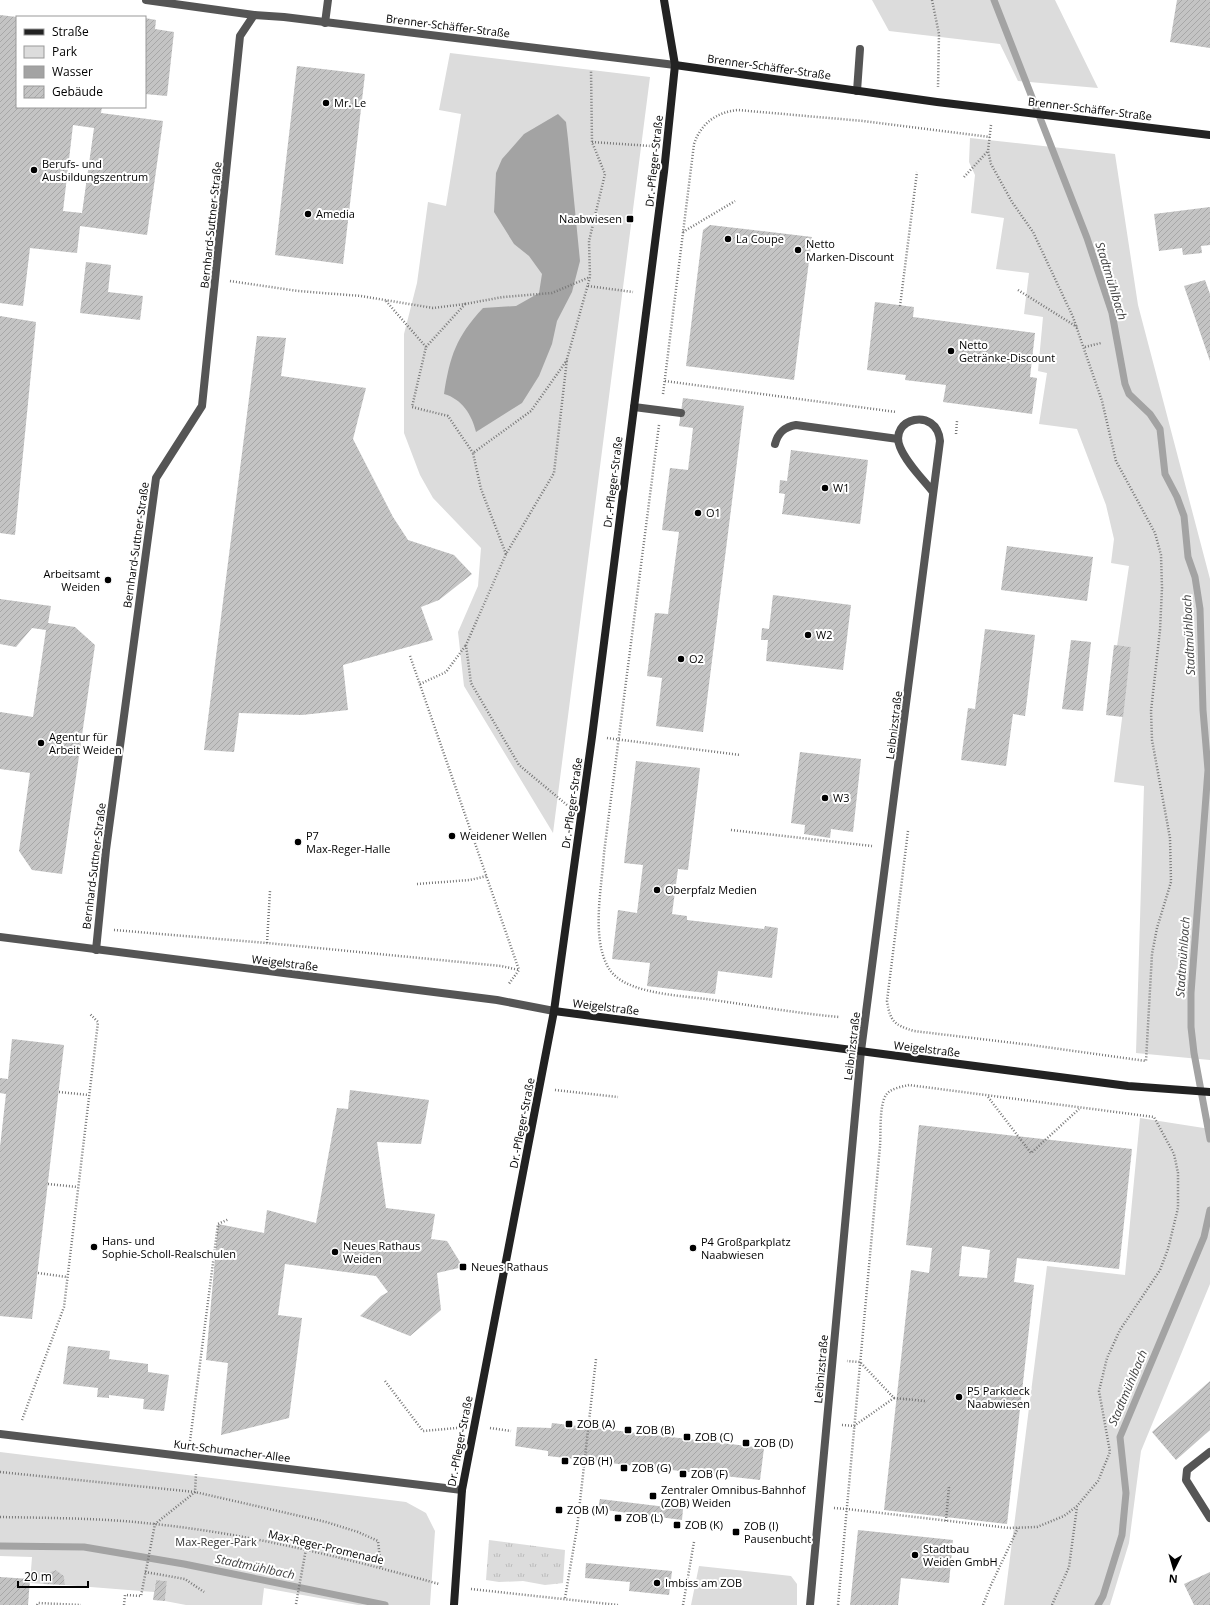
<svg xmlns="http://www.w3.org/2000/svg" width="1210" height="1605" font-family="'Open Sans',sans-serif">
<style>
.grass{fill:url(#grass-tufts)}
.park{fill:#dcdcdc}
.water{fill:#a3a3a3}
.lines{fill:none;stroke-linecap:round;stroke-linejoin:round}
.stream{stroke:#a3a3a3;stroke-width:7}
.building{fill:url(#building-hatch);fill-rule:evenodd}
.path{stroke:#777;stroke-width:2.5;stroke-dasharray:1 2;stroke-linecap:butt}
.lane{stroke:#555;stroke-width:8}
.street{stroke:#555;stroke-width:8}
.secondary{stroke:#222;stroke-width:8}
.poi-dot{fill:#000;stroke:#fff;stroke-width:1.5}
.labels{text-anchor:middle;stroke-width:4;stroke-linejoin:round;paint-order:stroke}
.street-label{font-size:11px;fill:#000;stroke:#fff}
.poi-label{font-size:11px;fill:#000;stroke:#fff;text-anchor:start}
.park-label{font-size:11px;fill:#333;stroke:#fff}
.water-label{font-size:12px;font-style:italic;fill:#444;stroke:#fff}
</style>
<defs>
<pattern id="grass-tufts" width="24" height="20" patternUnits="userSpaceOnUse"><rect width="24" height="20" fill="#dcdcdc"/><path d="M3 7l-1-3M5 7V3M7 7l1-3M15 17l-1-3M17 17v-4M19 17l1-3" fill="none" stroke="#bbb"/></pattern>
<pattern id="building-hatch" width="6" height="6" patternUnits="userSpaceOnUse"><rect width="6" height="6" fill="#c4c4c4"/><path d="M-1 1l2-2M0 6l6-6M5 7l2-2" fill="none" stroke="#a7a7a7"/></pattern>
</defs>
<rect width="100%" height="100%" fill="#fff"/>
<polygon class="grass" points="489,1540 565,1550 563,1583 545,1585 523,1581 499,1582 486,1580"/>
<g class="park">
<polygon points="872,0 1055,0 1098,88 1018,81 1000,44 889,31"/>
<polygon points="450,53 650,77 553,833 464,686 458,632 478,586 481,548 433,498 420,475 404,433 404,334 417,283 428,202 446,206 461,114 439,110"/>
<polygon points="970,138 1115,154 1138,305 1210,579 1210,1060 1136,1053 1144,786 1114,782 1131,647 1117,646 1129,566 1111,563 1114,539 1106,505 1077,429 1039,424 1047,373 1038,371 1043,317 1024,314 1029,273 996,269 1004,218 971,213 975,175 969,162"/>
<polygon points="1140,1118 1210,1129 1210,1284 1141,1451 1129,1543 1110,1605 1004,1605 1047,1266 1125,1275"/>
<polygon points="0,1452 406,1502 426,1513 435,1531 430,1605 358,1605 264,1588 262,1605 186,1605 165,1601 167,1581 156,1580 154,1592 65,1585 64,1576 56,1570 47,1573 43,1584 30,1583 32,1557 0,1556"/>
<polygon points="699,1566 791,1576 797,1584 797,1605 691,1605"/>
</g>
<path class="water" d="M558 114 566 122 568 139 580 261 572 292 557 321 552 344 539 376 522 403 476 432C472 415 462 399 444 394 450 356 456 337 483 308L516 306 539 293 542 274 529 256 514 244 494 212 496 173 502 159 524 134Z"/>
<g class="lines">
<g class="stream">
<polyline points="994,0 1087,238 1112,313 1125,384 1129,394 1150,414 1160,429 1165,474 1177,497 1184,516 1188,557 1195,577 1200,609 1203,710 1208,770 1191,993 1191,1027 1194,1053 1210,1139"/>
<polyline points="0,1546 84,1547 184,1564 385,1605"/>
<polyline points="1098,1605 1103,1596 1122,1535 1126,1493 1120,1437 1204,1237 1210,1210"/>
</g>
</g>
<g class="building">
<polygon points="1177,0 1210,0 1210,48 1170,42"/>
<path d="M0 15 17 17V107H102L101 113 163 121 147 235 80 226 77 253 30 248 23 306 0 303ZM73 125 94 128 82 213 63 211Z"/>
<polygon points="145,18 156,20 155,29 174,32 167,96 145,94"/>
<polygon points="297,66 365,74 343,264 275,255"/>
<polygon points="1210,207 1210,245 1201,246 1202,253 1183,255 1182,248 1159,251 1154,214"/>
<polygon points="710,225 812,237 794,380 686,366 703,230"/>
<polygon points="86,262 111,265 108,292 143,296 140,320 80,313"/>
<polygon points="1205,280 1210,294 1210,361 1184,286"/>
<polygon points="875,302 914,307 913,317 1035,333 1030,377 1037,378 1032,414 943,402 946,385 905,380 906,375 867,370"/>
<polygon points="0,316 36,322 15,535 0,533"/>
<polygon points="257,336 286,338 281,376 366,388 353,439 393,517 408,540 454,555 472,574 439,600 421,607 433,640 343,665 348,710 302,715 239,713 234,752 204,750"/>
<polygon points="683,398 744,406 703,732 656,726 662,678 647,676 655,613 668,614 679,532 662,530 670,468 688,470 693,428 679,426"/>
<polygon points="791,450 868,460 860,524 782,514 785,494 779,493 780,480 787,481"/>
<polygon points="1007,546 1093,557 1087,601 1001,590"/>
<polygon points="773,595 851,605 843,670 766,661 768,640 761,640 762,628 769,629"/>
<polygon points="0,599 51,606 48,623 75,627 95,645 62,874 32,870 19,851 30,773 0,769 0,712 33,717 46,630 32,628 16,647 0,644"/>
<polygon points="985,629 1035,635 1025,716 1013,714 1006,766 961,760 968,708 975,709"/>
<polygon points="1071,640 1091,642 1083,711 1062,709"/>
<polygon points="1114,645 1131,647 1123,717 1106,715"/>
<polygon points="800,752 861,759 853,832 831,829 830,838 804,834 805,825 791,823"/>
<polygon points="636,761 700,768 688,870 678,869 672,914 687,916 687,920 764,929 765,926 778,928 772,978 718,971 715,994 672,989 647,986 650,963 612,959 618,910 637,913 643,865 624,863"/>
<polygon points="12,1039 64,1045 32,1319 0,1316 0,1147 6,1094 0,1093 0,1078 8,1079"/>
<polygon points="350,1090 429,1100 421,1144 377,1142 386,1208 435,1214 431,1239 447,1241 463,1267 437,1273 441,1310 410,1336 360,1316 381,1296 388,1292 376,1276 285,1264 278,1315 302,1318 289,1418 221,1435 228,1363 206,1360 218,1224 264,1233 267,1210 316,1223 337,1108 348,1109"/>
<path d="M919 1125 1132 1149 1119 1269 1017 1258 1014 1282 1034 1285 1007 1524 884 1510 911 1270 929 1273 932 1248 906 1245ZM962 1246 990 1250 987 1278 959 1276Z"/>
<polygon points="68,1346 110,1351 109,1359 148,1364 148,1372 169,1375 164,1411 143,1409 144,1399 109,1395 109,1398 97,1397 98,1388 63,1384"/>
<polygon points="1210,1381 1210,1430 1176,1460 1152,1432"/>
<polygon points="552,1423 764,1448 760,1480 548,1456 548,1451 515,1446 517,1427 551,1428"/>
<polygon points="600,1499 683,1509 682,1520 598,1509"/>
<polygon points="858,1530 953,1540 949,1583 901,1578 898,1605 850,1605"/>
<polygon points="586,1563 672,1571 669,1595 629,1591 630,1582 585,1578"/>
<polygon points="56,1570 64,1576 65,1585 43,1584 47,1573"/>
<polygon points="1210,1572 1210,1605 1194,1605 1184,1584"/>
<polygon points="0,1577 30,1579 28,1605 0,1605"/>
<polygon points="156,1580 167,1581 165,1601 153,1600"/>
</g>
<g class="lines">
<g class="path">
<polyline points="932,0 939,34 938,87"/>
<polyline points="592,142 651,146"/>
<polyline points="964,177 988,151"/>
<polyline points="683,232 735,201"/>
<polyline points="230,281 298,291 361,296 433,308 465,304 426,347 412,407 448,416 473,453"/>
<polyline points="588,286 633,292"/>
<polyline points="1018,290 1077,327"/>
<polyline points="386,301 426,347"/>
<polyline points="465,304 503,297 552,293 590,277"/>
<polyline points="900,306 917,172"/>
<polyline points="1085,347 1101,343"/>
<polyline points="665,381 896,412"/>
<path d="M663 394 694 144C701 123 717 112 738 110L863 121 990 137"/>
<path d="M659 425 604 853C602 886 591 937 608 967 612 974 619 980 626 983 648 994 682 996 706 999 750 1005 795 1013 839 1017"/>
<polyline points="956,434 957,421"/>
<polyline points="506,554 481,489 473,453 531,411 567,360"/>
<polyline points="410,656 519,970 508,985"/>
<polyline points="420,684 446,672 466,645"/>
<polyline points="607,738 740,755"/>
<polyline points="567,805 519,765 471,683 466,645 506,554 554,473 567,359 590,277 589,241 605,174 592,142 591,70"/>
<polyline points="731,830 872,846"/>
<path d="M908 831 887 1001C890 1021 894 1025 914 1031L1031 1045 1146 1061 1152 954 1157 928 1171 882 1170 838 1152 740 1151 711 1160 630 1162 588 1161 555 1155 533 1116 461 1102 401 1073 317 1033 232 1012 202 991 164 988 151 991 125"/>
<polyline points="417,884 470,880 487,876"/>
<polyline points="114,930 267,943 501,966 519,970"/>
<polyline points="267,943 270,891"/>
<polyline points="555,1090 618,1097"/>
<polyline points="59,1092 89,1095"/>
<polyline points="988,1097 1031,1153 1079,1109"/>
<polyline points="48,1184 78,1187"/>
<polyline points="38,1273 67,1277"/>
<polyline points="385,1381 423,1431 457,1428"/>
<polyline points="894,1398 925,1401"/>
<polyline points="22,1420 64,1307 98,1022 90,1014"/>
<polyline points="842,1425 854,1426 894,1398 860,1362 847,1361"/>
<polyline points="490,1428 511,1431"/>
<polyline points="190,1441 218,1224 229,1219"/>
<polyline points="0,1472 195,1492 326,1522 358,1532 378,1541 381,1568"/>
<path d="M834 1508 847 1509 1009 1528 1037 1527 1064 1516 1077 1506 1098 1481 1110 1452 1099 1391 1107 1358 1120 1330 1160 1270 1168 1249 1178 1208V1173L1174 1154 1154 1117 909 1085C901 1087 891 1088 886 1095 879 1106 881 1133 880 1146L838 1605"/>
<path d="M0 1517C51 1518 103 1518 154 1524 251 1534 345 1558 439 1584"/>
<polyline points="946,1521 949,1487"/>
<polyline points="145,1572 185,1579 204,1592"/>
<polyline points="471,1589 618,1605"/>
<polyline points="565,1598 577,1528 596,1359"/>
<polyline points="296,1604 306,1549"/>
<polyline points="37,1605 38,1603 81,1605"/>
<polyline points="124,1605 125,1595 141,1596 155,1524 195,1492 196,1474"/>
<polyline points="683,1605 694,1542"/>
<polyline points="983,1605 991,1585 1018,1528"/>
<polyline points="1052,1605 1069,1567 1077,1507"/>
</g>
<g class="lane">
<polyline points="857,91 860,49"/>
<polyline points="634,407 681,413"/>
<path d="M775 444C778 433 784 427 796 425L898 439"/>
</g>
<g class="street">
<polyline points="146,0 254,15"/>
<polyline points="325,23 328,0"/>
<polyline points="0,937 497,1000 554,1011"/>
<polyline points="96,950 106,850 156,478 202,406 240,36 254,15 284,17 675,65"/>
<polyline points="0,1434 462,1490"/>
<polyline points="1210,1452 1187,1470 1186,1480 1210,1518"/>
<path d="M810 1605 861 1051 940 441C937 406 888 418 900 447 907 464 922 478 933 492"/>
</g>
<g class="secondary">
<polyline points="675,65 937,102 1210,135"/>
<polyline points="554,1011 1128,1086 1210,1092"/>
<polyline points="454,1605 462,1490 554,1011 592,737 664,172 675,65 664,0"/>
</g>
</g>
<g class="poi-dot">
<circle cx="326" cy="103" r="4"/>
<circle cx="34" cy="170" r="4"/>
<circle cx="308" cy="214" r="4"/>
<rect x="626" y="215" width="8" height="8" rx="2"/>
<circle cx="728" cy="239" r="4"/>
<circle cx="798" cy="250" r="4"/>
<circle cx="951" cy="351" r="4"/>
<circle cx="825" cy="488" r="4"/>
<circle cx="698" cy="513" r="4"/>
<circle cx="108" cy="580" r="4"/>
<circle cx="808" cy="635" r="4"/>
<circle cx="681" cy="659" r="4"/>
<circle cx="41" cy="743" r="4"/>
<circle cx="825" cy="798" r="4"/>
<circle cx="452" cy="836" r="4"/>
<circle cx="298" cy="842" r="4"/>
<circle cx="657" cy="890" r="4"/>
<circle cx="94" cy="1247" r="4"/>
<circle cx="693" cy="1248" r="4"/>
<circle cx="335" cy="1252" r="4"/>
<rect x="459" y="1263" width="8" height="8" rx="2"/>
<circle cx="959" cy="1397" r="4"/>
<rect x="565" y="1420" width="8" height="8" rx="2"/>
<rect x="624" y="1426" width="8" height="8" rx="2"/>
<rect x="683" y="1433" width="8" height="8" rx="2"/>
<rect x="742" y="1439" width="8" height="8" rx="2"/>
<rect x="561" y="1457" width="8" height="8" rx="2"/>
<rect x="620" y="1464" width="8" height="8" rx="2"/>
<rect x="679" y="1470" width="8" height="8" rx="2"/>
<rect x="649" y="1492" width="8" height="8" rx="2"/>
<rect x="555" y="1506" width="8" height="8" rx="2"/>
<rect x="614" y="1514" width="8" height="8" rx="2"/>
<rect x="673" y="1521" width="8" height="8" rx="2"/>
<rect x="732" y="1528" width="8" height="8" rx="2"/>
<circle cx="915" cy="1555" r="4"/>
<circle cx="657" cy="1583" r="4"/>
</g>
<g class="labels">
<g class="street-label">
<text transform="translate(448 26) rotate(7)" y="4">Brenner-Schäffer-Straße</text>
<text transform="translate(769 67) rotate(8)" y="4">Brenner-Schäffer-Straße</text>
<text transform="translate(1090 109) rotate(7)" y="4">Brenner-Schäffer-Straße</text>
<text transform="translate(654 161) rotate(-84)" y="4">Dr.-Pfleger-Straße</text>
<text transform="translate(211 225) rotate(-84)" y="4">Bernhard-Suttner-Straße</text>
<text transform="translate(613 482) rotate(-83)" y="4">Dr.-Pfleger-Straße</text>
<text transform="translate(136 545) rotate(-82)" y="4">Bernhard-Suttner-Straße</text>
<text transform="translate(894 725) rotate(-83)" y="4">Leibnizstraße</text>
<text transform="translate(572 803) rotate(-82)" y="4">Dr.-Pfleger-Straße</text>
<text transform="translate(94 866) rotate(-83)" y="4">Bernhard-Suttner-Straße</text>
<text transform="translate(285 963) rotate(7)" y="4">Weigelstraße</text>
<text transform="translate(606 1007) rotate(7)" y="4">Weigelstraße</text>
<text transform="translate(852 1046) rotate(-83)" y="4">Leibnizstraße</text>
<text transform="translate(927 1049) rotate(7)" y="4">Weigelstraße</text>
<text transform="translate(522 1123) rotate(-79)" y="4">Dr.-Pfleger-Straße</text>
<text transform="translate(821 1369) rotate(-85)" y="4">Leibnizstraße</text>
<text transform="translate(460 1441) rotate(-79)" y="4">Dr.-Pfleger-Straße</text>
<text transform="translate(232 1451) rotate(7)" y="4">Kurt-Schumacher-Allee</text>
<text transform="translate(326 1547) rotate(13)" y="4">Max-Reger-Promenade</text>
</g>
<g class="poi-label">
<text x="334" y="107">Mr. Le</text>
<text x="42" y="168">Berufs- und<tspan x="42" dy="13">Ausbildungszentrum</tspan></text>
<text x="316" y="218">Amedia</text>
<text x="622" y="223" text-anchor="end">Naabwiesen</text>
<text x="736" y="243">La Coupe</text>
<text x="806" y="248">Netto<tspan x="806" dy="13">Marken-Discount</tspan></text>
<text x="959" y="349">Netto<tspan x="959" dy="13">Getränke-Discount</tspan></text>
<text x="833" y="492">W1</text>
<text x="706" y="517">O1</text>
<text x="100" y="578" text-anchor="end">Arbeitsamt<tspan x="100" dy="13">Weiden</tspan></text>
<text x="816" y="639">W2</text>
<text x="689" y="663">O2</text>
<text x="49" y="741">Agentur für<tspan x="49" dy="13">Arbeit Weiden</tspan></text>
<text x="833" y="802">W3</text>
<text x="306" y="840">P7<tspan x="306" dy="13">Max-Reger-Halle</tspan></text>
<text x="460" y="840">Weidener Wellen</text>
<text x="665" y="894">Oberpfalz Medien</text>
<text x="102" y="1245">Hans- und<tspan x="102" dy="13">Sophie-Scholl-Realschulen</tspan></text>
<text x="701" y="1246">P4 Großparkplatz<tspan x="701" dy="13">Naabwiesen</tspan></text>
<text x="343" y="1250">Neues Rathaus<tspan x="343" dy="13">Weiden</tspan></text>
<text x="471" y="1271">Neues Rathaus</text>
<text x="967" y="1395">P5 Parkdeck<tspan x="967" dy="13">Naabwiesen</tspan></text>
<text x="577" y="1428">ZOB (A)</text>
<text x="636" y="1434">ZOB (B)</text>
<text x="695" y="1441">ZOB (C)</text>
<text x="754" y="1447">ZOB (D)</text>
<text x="573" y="1465">ZOB (H)</text>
<text x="632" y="1472">ZOB (G)</text>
<text x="691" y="1478">ZOB (F)</text>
<text x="661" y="1494">Zentraler Omnibus-Bahnhof<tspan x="661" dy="13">(ZOB) Weiden</tspan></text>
<text x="567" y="1514">ZOB (M)</text>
<text x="626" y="1522">ZOB (L)</text>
<text x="685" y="1529">ZOB (K)</text>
<text x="744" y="1530">ZOB (I)<tspan x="744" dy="13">Pausenbucht</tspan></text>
<text x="923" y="1553">Stadtbau<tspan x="923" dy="13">Weiden GmbH</tspan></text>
<text x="665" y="1587">Imbiss am ZOB</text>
</g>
<g class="park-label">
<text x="216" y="1546">Max-Reger-Park</text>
</g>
<g class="water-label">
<text transform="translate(1111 281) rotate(73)" y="4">Stadtmühlbach</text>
<text transform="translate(1189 635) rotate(-93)" y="4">Stadtmühlbach</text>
<text transform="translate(1183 957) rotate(-86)" y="4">Stadtmühlbach</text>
<text transform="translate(1128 1388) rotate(-67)" y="4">Stadtmühlbach</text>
<text transform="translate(255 1567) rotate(12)" y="4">Stadtmühlbach</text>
</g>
</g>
<rect x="16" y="16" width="130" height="92" fill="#ffffff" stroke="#999999"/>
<rect x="24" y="29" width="20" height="6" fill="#222222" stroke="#999999"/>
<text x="52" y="36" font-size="12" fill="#000000">Straße</text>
<rect x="24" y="46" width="20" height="12" fill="#dcdcdc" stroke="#999999"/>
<text x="52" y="56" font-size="12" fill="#000000">Park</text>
<rect x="24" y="66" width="20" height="12" fill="#a3a3a3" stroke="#999999"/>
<text x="52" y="76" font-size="12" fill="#000000">Wasser</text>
<rect x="24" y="86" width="20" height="12" fill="url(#building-hatch)" stroke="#999999"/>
<text x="52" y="96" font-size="12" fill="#000000">Gebäude</text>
<g transform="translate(1174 1569) rotate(185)" stroke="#ffffff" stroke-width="3" paint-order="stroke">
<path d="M0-3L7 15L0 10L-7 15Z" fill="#000000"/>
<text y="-6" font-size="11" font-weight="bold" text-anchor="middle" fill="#000000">N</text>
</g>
<path d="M18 1581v6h70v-6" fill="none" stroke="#000000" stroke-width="2"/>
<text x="24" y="1581" font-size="12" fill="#000000" stroke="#ffffff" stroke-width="3" paint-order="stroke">20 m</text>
</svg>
